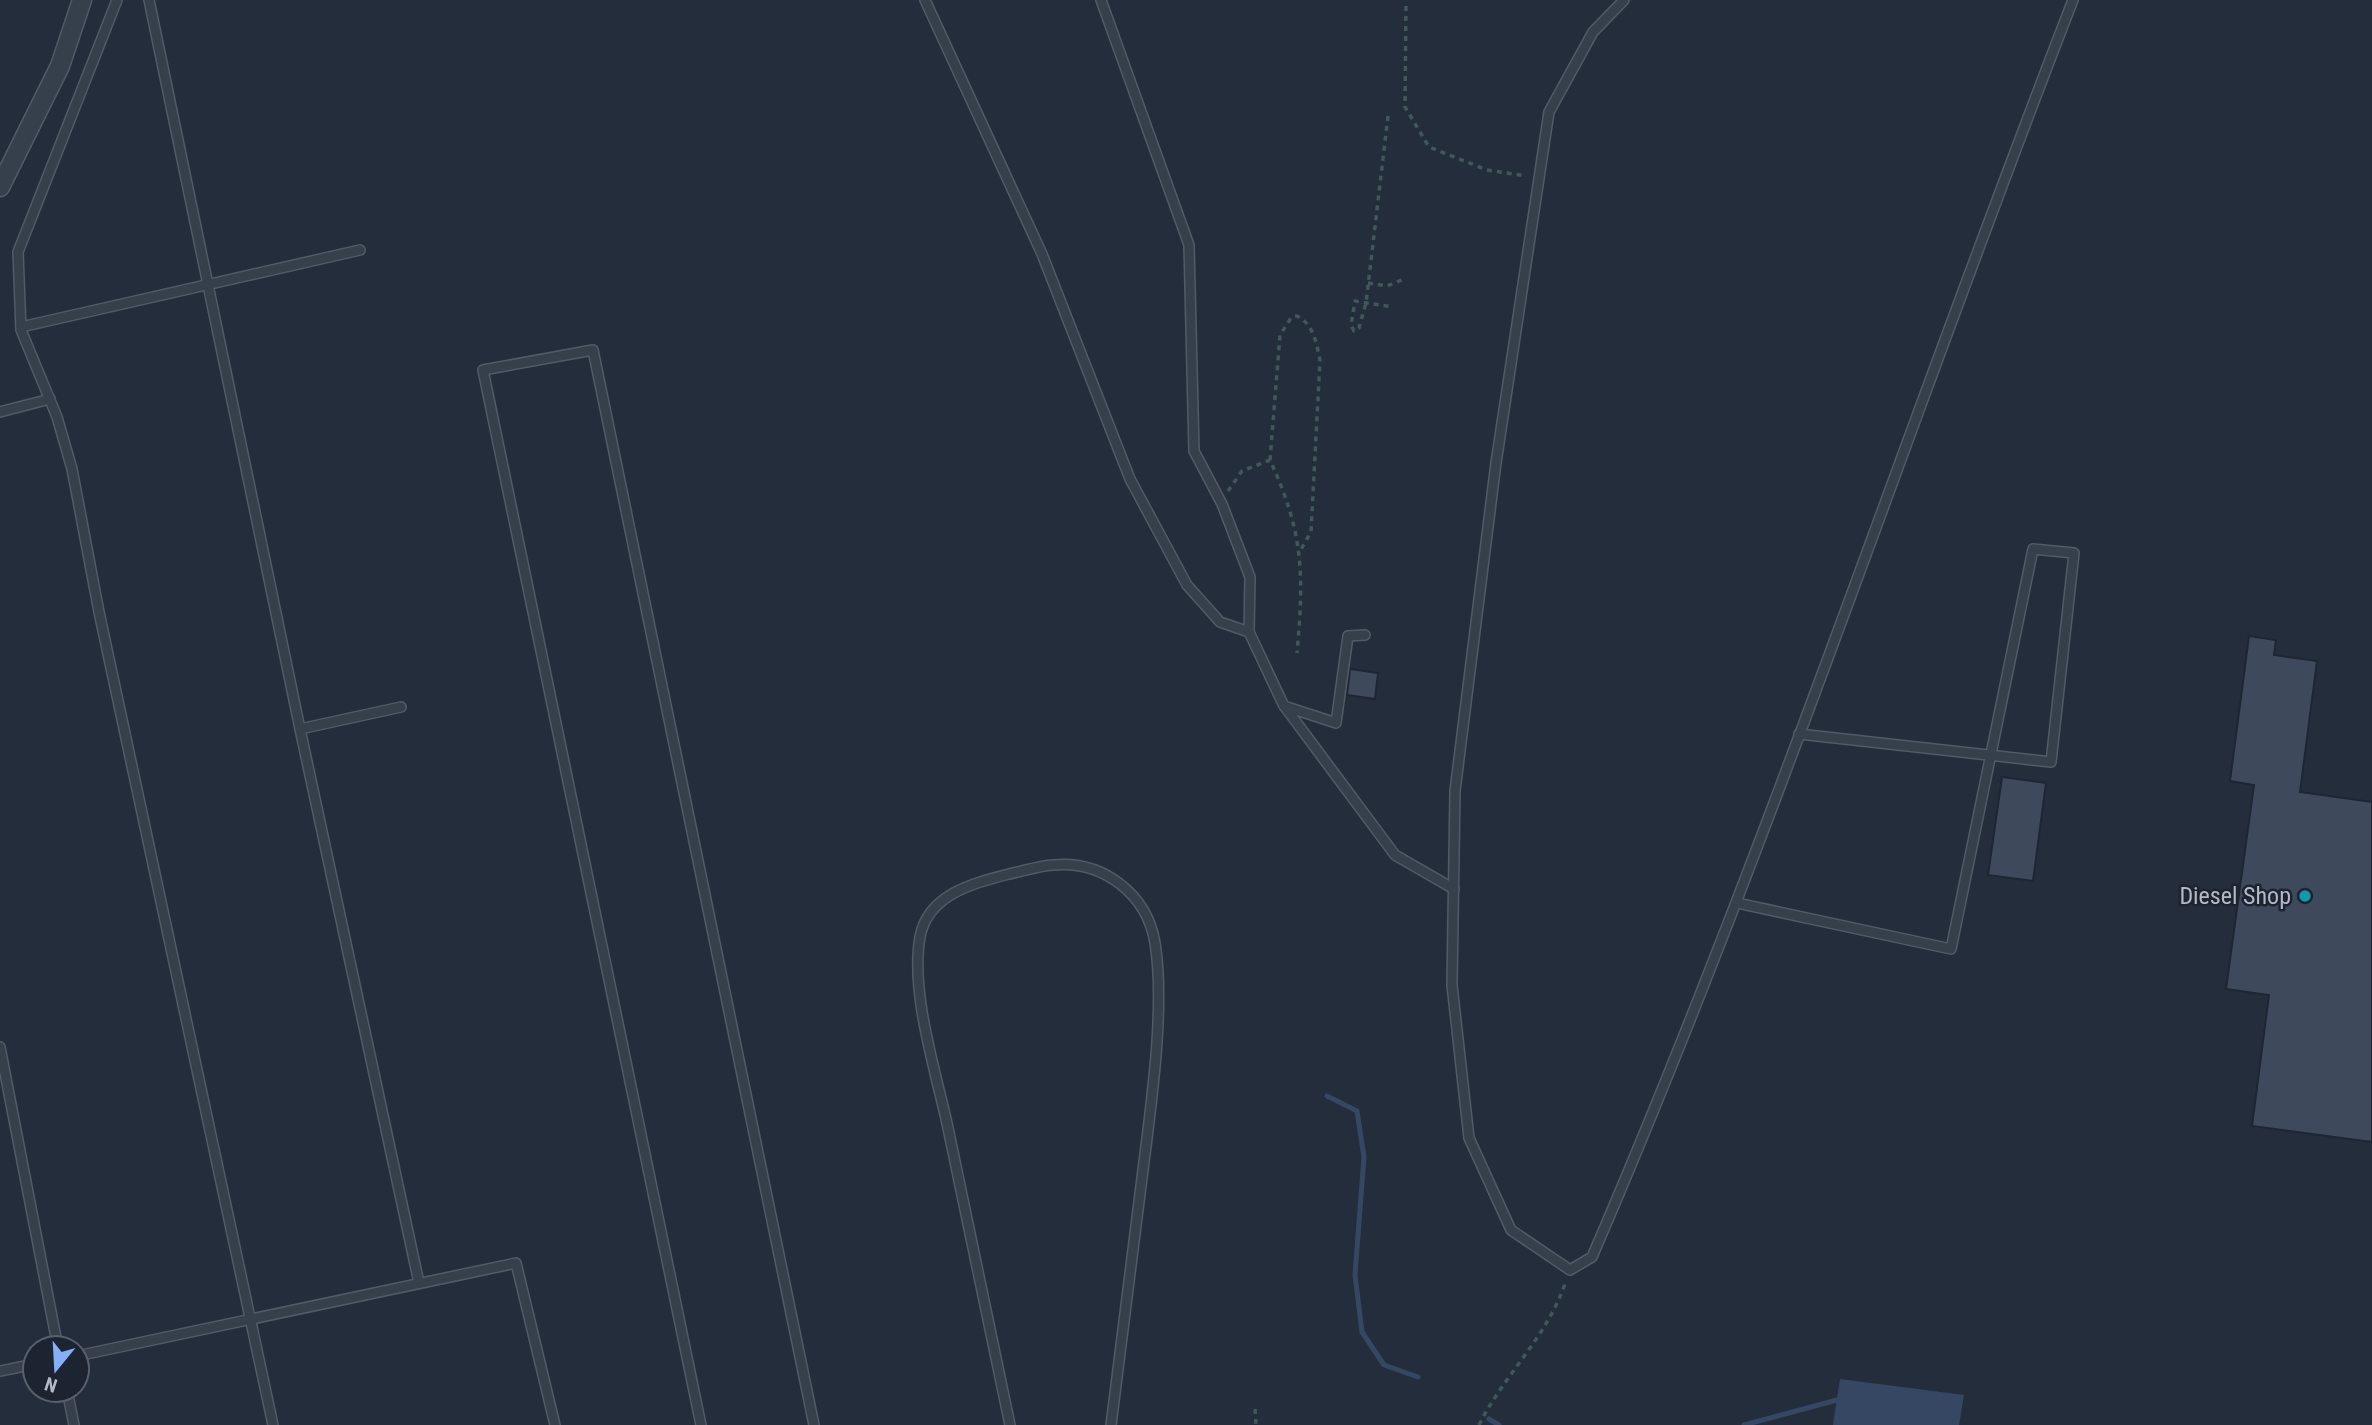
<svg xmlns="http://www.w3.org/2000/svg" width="2372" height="1425" font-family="'Roboto Condensed',sans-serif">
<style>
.water{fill:#364764}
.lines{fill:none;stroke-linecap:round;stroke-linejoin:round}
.stream{stroke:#364764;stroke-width:5}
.building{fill:#3e4a5c;stroke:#1e2633;stroke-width:2}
.lane-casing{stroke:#525a67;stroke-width:12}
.street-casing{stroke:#525a67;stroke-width:21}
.path{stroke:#42575a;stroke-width:3.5;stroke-dasharray:5 5;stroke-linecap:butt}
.lane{stroke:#363f4c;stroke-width:9}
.street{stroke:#363f4c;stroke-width:18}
.culture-dot{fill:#0f9aa8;stroke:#1c2431;stroke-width:2.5}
.labels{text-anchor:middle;stroke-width:5;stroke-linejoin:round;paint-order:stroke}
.poi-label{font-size:24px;fill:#b2bac8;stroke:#1c2431;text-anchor:end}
</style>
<rect width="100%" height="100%" fill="#232d3c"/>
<polygon class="water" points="1840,1379 1964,1395 1959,1425 1833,1425"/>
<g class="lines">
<g class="stream">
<polyline points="1327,1096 1357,1111 1364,1157 1355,1275 1362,1332 1384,1365 1418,1377"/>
<polyline points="1489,1419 1499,1425"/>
<polyline points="1744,1425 1837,1400"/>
</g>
</g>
<g class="building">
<polygon points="2249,636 2276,640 2274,655 2317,661 2300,792 2372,802 2372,1142 2252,1126 2269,995 2226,989 2254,785 2230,781"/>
<polygon points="1350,669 1378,673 1375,699 1347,695"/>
<polygon points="2002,777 2046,783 2033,881 1988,875"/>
</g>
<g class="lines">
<defs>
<g id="lane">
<polyline points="117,0 18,252 21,330 57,417 72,469 99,612 273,1425"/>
<polyline points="149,0 300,729"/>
<polyline points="925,0 1042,254 1130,479 1187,585 1220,622 1249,632 1284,706 1336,723 1348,636 1365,635"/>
<polyline points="1101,0 1189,245 1194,451 1222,504 1250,577 1249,632"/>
<path d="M1624 0 1593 32 1549 112 1496 463 1455 791 1452 985 1469 1138 1511 1230 1570 1270 1592 1257C1770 845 1910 418 2073 0"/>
<polyline points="21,327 360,250"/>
<polyline points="0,412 50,399"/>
<polyline points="401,707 300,729 419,1283"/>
<polyline points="1285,707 1395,855 1454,889"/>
<polyline points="1737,903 1951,949 2033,549 2074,553 2051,762 1799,734"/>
<polyline points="0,1047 58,1348"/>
<polyline points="77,1356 516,1263 555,1425"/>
<polyline points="0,1371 35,1364"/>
<polyline points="67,1390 74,1425"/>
<polyline points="701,1425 483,370 593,350 814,1425"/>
<path d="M1010 1425C989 1326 969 1227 948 1128 936 1072 910 992 920 937 928 894 974 883 1009 874 1024 871 1038 866 1053 865 1103 860 1147 894 1155 943 1165 1005 1152 1099 1144 1162 1133 1250 1122 1337 1111 1425"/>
</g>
<polyline id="street" points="0,187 60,66 82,0"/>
</defs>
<use href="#lane" class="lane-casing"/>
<use href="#street" class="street-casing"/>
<g class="path">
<polyline points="1406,6 1405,107 1429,147 1487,170 1526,176"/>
<polyline points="1388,116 1366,303 1359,328 1354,331 1351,325 1355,301 1393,307"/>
<polyline points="1368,283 1387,286 1404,279"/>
<path d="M1270 460 1280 335 1291 318 1297 316C1314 325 1316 342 1320 360L1311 532 1300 551"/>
<path d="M1228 491 1242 471 1270 460C1304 534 1304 574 1297 653"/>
<polyline points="1255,1409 1256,1425"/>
<path d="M1479 1425C1505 1373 1547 1338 1566 1281"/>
</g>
<use href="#lane" class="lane"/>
<use href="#street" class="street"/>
</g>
<circle class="culture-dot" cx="2305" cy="896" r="7"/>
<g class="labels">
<g class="poi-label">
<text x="2291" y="904">Diesel Shop</text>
</g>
</g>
<g transform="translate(56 1369) rotate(198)"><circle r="33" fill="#1c2431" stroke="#58606d" stroke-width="2"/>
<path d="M0-5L12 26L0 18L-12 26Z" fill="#86aff9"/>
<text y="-10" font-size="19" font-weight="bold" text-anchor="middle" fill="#b2bac8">N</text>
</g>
</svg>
